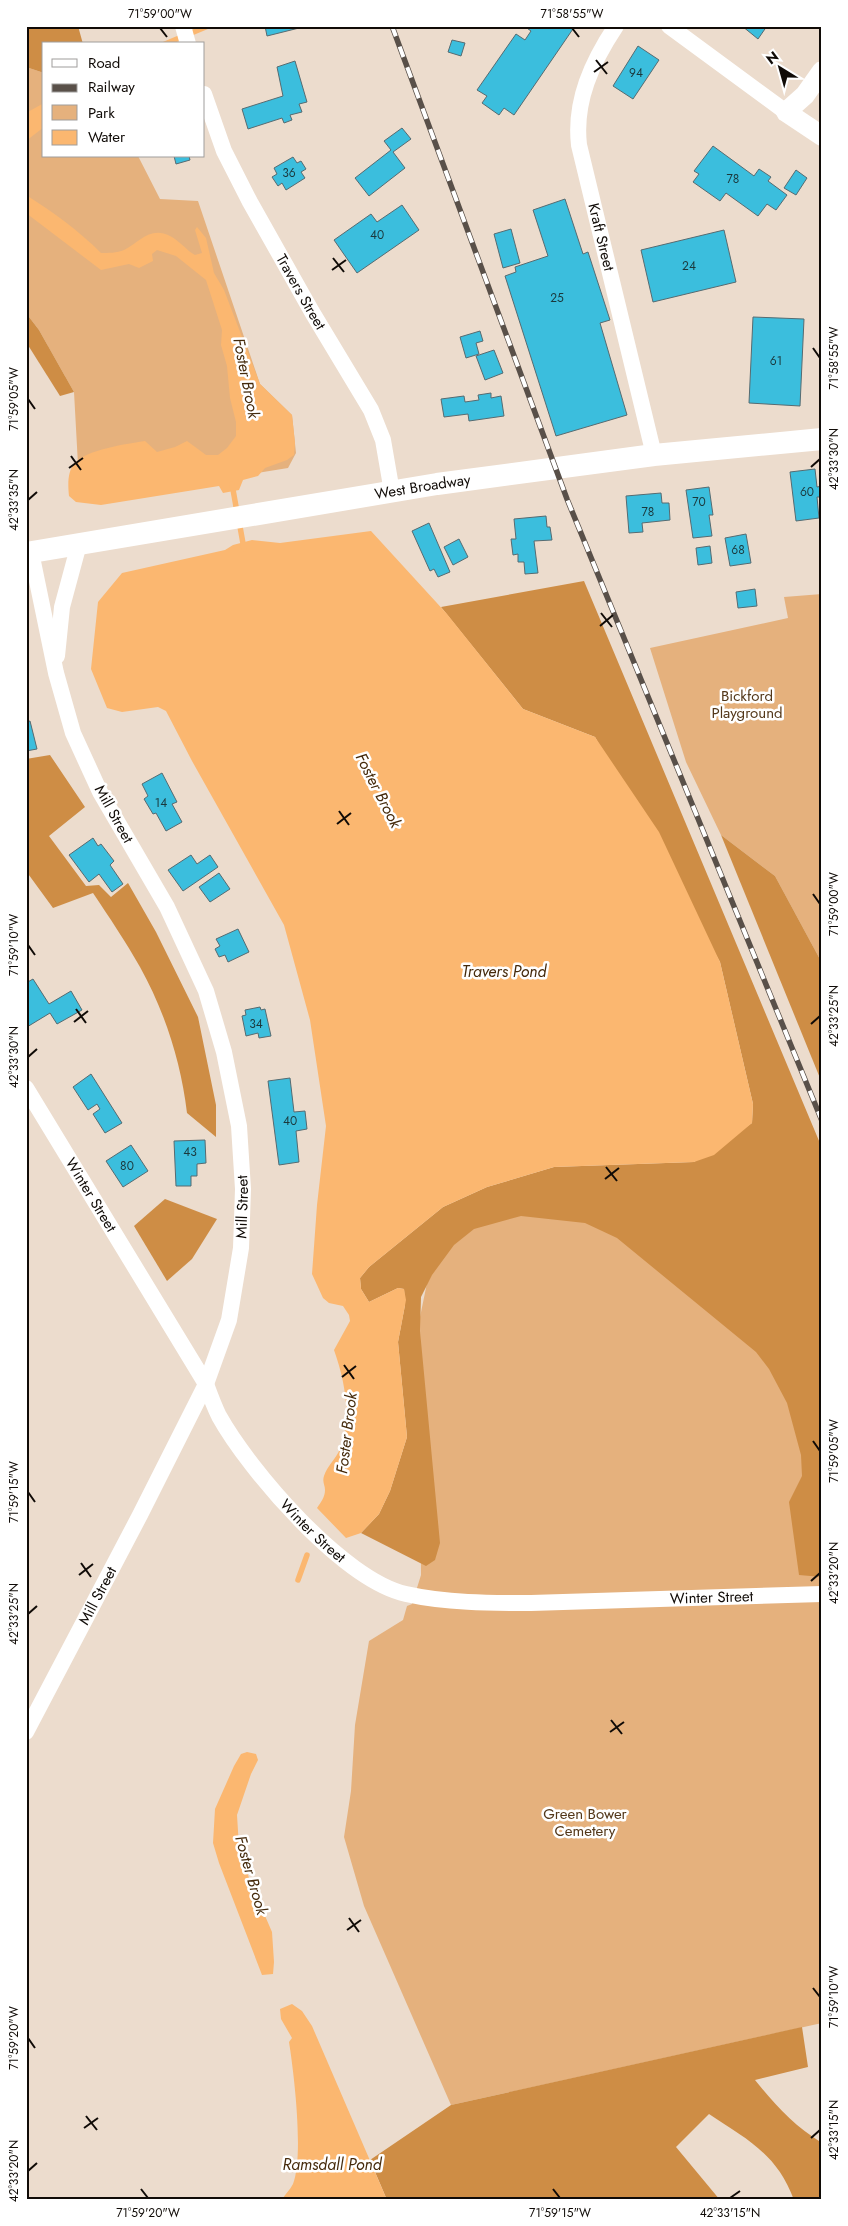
<svg xmlns="http://www.w3.org/2000/svg" width="848" height="2226" font-family="Jost,sans-serif">
<style>
.green{fill:#e5b17d}
.forest{fill:#ce8d45}
.water{fill:#fbb770}
.lines{fill:none;stroke-linecap:round;stroke-linejoin:round}
.stream{stroke:#fbb770;stroke-width:5.5}
.building{fill:#3bbedd;stroke:#566b71}
.minor{stroke:#fff;stroke-width:16}
.tertiary{stroke:#fff;stroke-width:20}
.secondary{stroke:#fff;stroke-width:22}
.rail-casing{stroke:#595049;stroke-width:5.5}
.rail{stroke:#fff;stroke-width:4;stroke-dasharray:11;stroke-linecap:butt}
.ticks{fill:none;stroke:#100b07;stroke-width:2}
.labels{text-anchor:middle;stroke-width:5;stroke-linejoin:round;paint-order:stroke}
.number-label{font-size:12px;fill:#1b383c}
.street-label{font-size:15px;fill:#100b07;stroke:#fff}
.park-label{font-size:15px;fill:#533719;stroke:#fff}
.water-label{font-size:16px;font-style:italic;fill:#452a0b;stroke:#fff}
.neatline{fill:none;stroke:#100b07;stroke-width:2}
.ticks-label{font-size:12px;text-anchor:middle;fill:#100b07}
</style>
<rect width="100%" height="100%" fill="#ecdccd"/>
<g class="green">
<polygon points="26,67 44,73 44,156 138,156 160,199 198,201 260,384 292,415 296,453 288,468 80,501 74,392 39,330 26,313"/>
<polygon points="822,594 822,963 775,876 721,835 686,762 650,648 788,618 784,597"/>
<polygon points="679,1206 822,1445 822,2023 451,2105 364,1906 344,1837 351,1791 355,1725 369,1641 403,1620 407,1606 412,1604 421,1575 420,1317 427,1283 439,1250 503,1208"/>
</g>
<g class="forest">
<polygon points="26,26 78,26 83,44 44,44 44,73 26,67"/>
<polygon points="26,313 39,330 74,392 60,396 26,342"/>
<polygon points="584,581 822,1148 822,1577 799,1575 789,1502 802,1476 801,1455 787,1403 769,1369 756,1352 617,1238 585,1223 521,1216 474,1229 454,1245 432,1275 421,1297 420,1331 440,1543 435,1560 426,1566 361,1533 379,1514 390,1491 407,1437 398,1342 405,1305 404,1289 398,1288 369,1302 361,1289 360,1278 369,1267 443,1207 487,1187 554,1167 694,1162 752,1123 753,1104 720,962 595,737 523,709 441,607"/>
<path d="M50 755 85 807 49 836 86 886 99 885 111 897 128 883 156 932 198 1017 216 1105V1137L187 1113C181 1062 165 1012 140 967 126 942 109 917 93 893L53 908 26 871V759Z"/>
<polygon points="721,835 775,876 822,963 822,1083"/>
<polygon points="165,1199 217,1219 192,1259 167,1281 134,1226"/>
<path d="M802 2027 808 2067 755 2080C775 2105 794 2126 822 2143V2200H794C777 2154 748 2140 709 2114L676 2147 720 2200H387L370 2160 451 2105Z"/>
</g>
<g class="water">
<polygon points="44,103 44,127 26,141 26,113"/>
<path d="M26 195C53 212 78 230 101 253 108 253 117 253 124 250 140 242 150 226 170 236 180 241 186 250 195 255L202 253 195 230 197 227 206 238 214 273 224 290 260 384 292 415 295 443 294 455 287 460 265 468 258 476 243 480 239 490 223 493 219 486 101 505 76 502 69 496C68 486 67 471 75 463 88 449 127 444 145 441L157 452 175 447 187 441 206 455H218L227 448 236 436V422L230 398 227 366 221 345 222 330 206 280 176 256 157 250 152 254 153 261 139 268 129 264 101 270 26 213Z"/>
<path d="M371 531 447 614 523 709 595 737 659 832 720 962 753 1104 752 1123 714 1155 694 1162 554 1167 487 1187 443 1207 369 1267 360 1278 361 1289 369 1302 398 1288 404 1289 406 1300 398 1342 407 1437 390 1491 379 1514 361 1533 346 1538 317 1508C321 1502 325 1497 325 1490 325 1485 322 1482 324 1476 327 1466 336 1459 340 1449 352 1417 345 1381 334 1350L350 1321 349 1315 343 1306 329 1303 323 1298 312 1274 317 1205 326 1126 310 1020 284 925 192 761 166 711 158 707 122 712 107 708 91 669 98 602 122 573 225 550 233 545 252 540 280 543Z"/>
<polygon points="247,1752 256,1754 258,1760 251,1774 237,1815 239,1847 250,1881 272,1932 274,1962 273,1974 262,1975 219,1863 213,1843 215,1809 234,1766 241,1754"/>
<path d="M292 2004 302 2011 312 2026 387 2200H282C285 2194 290 2190 293 2184 304 2156 294 2073 289 2042L292 2038 281 2019 280 2009Z"/>
</g>
<g class="lines">
<g class="stream">
<polyline points="165,44 208,26"/>
<polyline points="232,484 237,512"/>
<polyline points="239,521 244,549"/>
<polyline points="298,1580 307,1555"/>
</g>
</g>
<g class="building">
<polygon points="265,26 299,26 299,28 267,36"/>
<polygon points="524,26 575,26 514,115 504,108 499,115 482,103 487,96 477,90 516,34 525,40 531,31"/>
<polygon points="742,26 767,26 758,39"/>
<polygon points="452,40 465,43 461,56 448,52"/>
<polygon points="638,46 659,60 633,99 613,86"/>
<polygon points="295,61 307,102 299,104 302,112 290,115 292,120 284,123 282,118 248,129 242,109 283,96 277,67"/>
<polygon points="402,128 411,139 393,152 405,168 369,196 355,178 391,150 384,141"/>
<polygon points="713,146 754,176 759,169 771,177 768,181 787,195 776,210 767,204 758,216 726,193 720,201 693,182 699,174 694,171"/>
<polygon points="174,156 189,156 190,160 176,164"/>
<polygon points="293,157 297,163 301,161 306,169 301,172 305,178 286,190 282,183 278,186 272,177 277,174 274,168"/>
<polygon points="796,170 807,178 796,195 784,188"/>
<polygon points="565,199 583,254 588,252 610,320 600,323 627,415 556,436 505,276 516,272 515,267 548,256 533,210"/>
<polygon points="402,205 419,230 357,273 334,240 371,214 377,222"/>
<polygon points="511,229 520,263 503,268 494,234"/>
<polygon points="724,230 736,282 653,302 641,250"/>
<polygon points="753,317 804,319 800,406 749,403"/>
<polygon points="480,331 483,341 476,343 479,354 466,358 460,337"/>
<polygon points="494,350 503,373 485,380 476,356"/>
<polygon points="491,393 491,398 501,396 504,416 469,421 468,414 444,417 441,399 464,396 465,402 479,400 478,395"/>
<polygon points="815,469 817,487 822,486 822,497 817,497 819,518 796,521 790,472"/>
<polygon points="709,487 713,515 709,515 712,536 693,538 686,490"/>
<polygon points="661,493 662,503 669,503 670,520 642,523 643,532 629,533 626,496"/>
<polygon points="546,516 547,527 550,527 552,540 534,541 538,573 525,574 524,562 518,562 518,554 513,555 511,539 516,539 514,519"/>
<polygon points="429,523 450,572 438,577 434,569 430,571 412,531"/>
<polygon points="746,534 751,563 730,566 725,538"/>
<polygon points="459,539 468,557 453,565 444,547"/>
<polygon points="710,546 712,563 698,565 696,548"/>
<polygon points="755,589 757,606 738,608 736,592"/>
<polygon points="30,721 37,749 26,751 26,722"/>
<polygon points="162,773 177,802 172,804 182,822 166,831 156,813 153,814 144,799 148,796 142,784"/>
<polygon points="93,838 98,846 101,844 114,861 110,865 123,884 112,892 99,874 89,882 69,855"/>
<polygon points="191,855 197,864 210,855 218,867 183,891 168,870"/>
<polygon points="219,873 230,889 210,902 199,887"/>
<polygon points="238,929 249,952 228,962 225,955 219,957 215,949 220,946 216,939"/>
<polygon points="33,979 49,1004 71,991 82,1010 57,1024 50,1013 27,1027 26,983"/>
<polygon points="260,1007 261,1010 265,1009 271,1036 259,1038 258,1033 246,1036 242,1016 246,1015 245,1010"/>
<polygon points="91,1074 122,1123 105,1133 93,1114 100,1109 97,1104 88,1110 73,1087"/>
<polygon points="290,1078 294,1112 305,1111 307,1129 296,1131 299,1162 279,1165 268,1081"/>
<polygon points="205,1140 206,1163 197,1164 197,1176 191,1176 191,1186 176,1186 174,1141"/>
<polygon points="131,1145 148,1171 123,1187 106,1161"/>
</g>
<g class="lines">
<g class="minor">
<polyline points="183,26 188,44"/>
<path id="s1" d="M616 26C592 62 574 101 579 145L654 455"/>
<polyline points="669,26 786,112"/>
<path id="s2" d="M204 94 224 151 250 202 312 312 371 410 383 440 392 492"/>
<polyline points="57,656 62,607 79,544"/>
<path id="s3" d="M26 1088 206 1384C210 1395 214 1406 219 1416 249 1470 343 1580 406 1594 446 1603 489 1603 531 1603L822 1594"/>
<path id="s4" d="M26 1732 140 1515 206 1384 229 1320 241 1248 243 1189 239 1126 224 1052 206 991 167 907 100 792 73 733 56 673 31 552"/>
</g>
<polyline class="tertiary" points="822,71 805,95 786,112 822,136"/>
<path class="secondary" id="s5" d="M26 553 437 484 654 455 822 439"/>
<defs>
<polyline id="rail" points="392,26 567,499 822,1121"/>
</defs>
<use href="#rail" class="rail-casing"/>
<use href="#rail" class="rail"/>
</g>
<path class="ticks" d="M160 28 167 37M572 28 579 37M596 60 607 74M594 72 608 62M333 258 344 272M332 270 346 260M813 348 820 358M28 399 35 409M71 456 81 470M811 467 820 459M69 468 83 458M28 500 37 492M601 613 612 627M600 626 613 615M339 811 349 825M337 824 351 813M813 894 820 904M28 945 35 955M76 1009 86 1023M74 1022 88 1011M811 1024 820 1016M28 1057 37 1049M606 1167 617 1181M605 1179 619 1168M344 1365 354 1379M342 1377 356 1366M813 1441 820 1451M28 1492 35 1502M81 1563 91 1577M79 1575 93 1564M811 1581 820 1573M28 1614 37 1606M611 1720 622 1734M610 1732 624 1722M349 1918 359 1932M347 1930 361 1920M813 1988 820 1997M28 2038 35 2048M86 2116 97 2130M84 2128 98 2118M811 2138 820 2130M28 2171 37 2163M141 2189 148 2198M553 2189 560 2198M730 2198 740 2191"/>
<g class="labels">
<g class="number-label">
<text x="636" y="77">94</text>
<text x="289" y="177">36</text>
<text x="733" y="183">78</text>
<text x="377" y="239">40</text>
<text x="689" y="270">24</text>
<text x="557" y="302">25</text>
<text x="776" y="365">61</text>
<text x="807" y="496">60</text>
<text x="699" y="506">70</text>
<text x="648" y="516">78</text>
<text x="738" y="554">68</text>
<text x="161" y="807">14</text>
<text x="256" y="1028">34</text>
<text x="290" y="1125">40</text>
<text x="190" y="1156">43</text>
<text x="127" y="1170">80</text>
</g>
<g class="street-label">
<text dy="5" stroke="none"><textPath href="#s1" startOffset="222">Kraft Street</textPath></text>
<text dy="5" stroke="none"><textPath href="#s2" startOffset="221">Travers Street</textPath></text>
<text dy="5" stroke="none"><textPath href="#s5" startOffset="402">West Broadway</textPath></text>
<text transform="translate(114 814) rotate(61)" y="5">Mill Street</text>
<text dy="5" stroke="none"><textPath href="#s3" startOffset="125">Winter Street</textPath></text>
<text dy="5" stroke="none"><textPath href="#s4" startOffset="574">Mill Street</textPath></text>
<text dy="5" stroke="none"><textPath href="#s3" startOffset="530">Winter Street</textPath></text>
<text dy="5" stroke="none"><textPath href="#s4" startOffset="154">Mill Street</textPath></text>
<text dy="5" stroke="none"><textPath href="#s3" startOffset="950">Winter Street</textPath></text>
</g>
<g class="park-label">
<text x="747" y="701">Bickford<tspan x="747" dy="17">Playground</tspan></text>
<text x="585" y="1819">Green Bower<tspan x="585" dy="17">Cemetery</tspan></text>
</g>
<g class="water-label">
<text transform="translate(247 378) rotate(79)" y="6">Foster Brook</text>
<text transform="translate(379 790) rotate(63)" y="6">Foster Brook</text>
<text x="504" y="977">Travers Pond</text>
<text transform="translate(346 1433) rotate(-83)" y="6">Foster Brook</text>
<text transform="translate(252 1875) rotate(74)" y="6">Foster Brook</text>
<text x="332" y="2170">Ramsdall Pond</text>
</g>
</g>
<rect width="848" height="2226" fill="none" stroke="#ffffff" stroke-width="55"/>
<rect x="42" y="42" width="162" height="115" fill="#ffffff" stroke="#9f9d9c"/>
<rect x="52" y="59" width="25" height="8" fill="#ffffff" stroke="#9f9d9c"/>
<text x="88" y="68" font-size="15" fill="#100b07">Road</text>
<rect x="52" y="84" width="25" height="8" fill="#595049" stroke="#9f9d9c"/>
<text x="88" y="92" font-size="15" fill="#100b07">Railway</text>
<rect x="52" y="105" width="25" height="15" fill="#e5b17d" stroke="#9f9d9c"/>
<text x="88" y="118" font-size="15" fill="#100b07">Park</text>
<rect x="52" y="130" width="25" height="15" fill="#fbb770" stroke="#9f9d9c"/>
<text x="88" y="142" font-size="15" fill="#100b07">Water</text>
<g transform="translate(780 68) rotate(323)" stroke="#ffffff" stroke-width="4" paint-order="stroke">
<path d="M0-4L9 19L0 12L-9 19Z" fill="#100b07"/>
<text y="-8" font-size="14" font-weight="bold" text-anchor="middle" fill="#100b07">N</text>
</g>
<rect x="28" y="28" width="792" height="2170" class="neatline"/>
<g class="ticks-label">
<text x="160" y="18">71°59'00"W</text>
<text x="572" y="18">71°58'55"W</text>
<text transform="translate(834 358) rotate(-90)" y="4">71°58'55"W</text>
<text transform="translate(14 399) rotate(-90)" y="4">71°59'05"W</text>
<text transform="translate(834 459) rotate(-90)" y="4">42°33'30"N</text>
<text transform="translate(14 500) rotate(-90)" y="4">42°33'35"N</text>
<text transform="translate(834 904) rotate(-90)" y="4">71°59'00"W</text>
<text transform="translate(14 945) rotate(-90)" y="4">71°59'10"W</text>
<text transform="translate(834 1016) rotate(-90)" y="4">42°33'25"N</text>
<text transform="translate(14 1057) rotate(-90)" y="4">42°33'30"N</text>
<text transform="translate(834 1451) rotate(-90)" y="4">71°59'05"W</text>
<text transform="translate(14 1492) rotate(-90)" y="4">71°59'15"W</text>
<text transform="translate(834 1573) rotate(-90)" y="4">42°33'20"N</text>
<text transform="translate(14 1614) rotate(-90)" y="4">42°33'25"N</text>
<text transform="translate(834 1997) rotate(-90)" y="4">71°59'10"W</text>
<text transform="translate(14 2038) rotate(-90)" y="4">71°59'20"W</text>
<text transform="translate(834 2130) rotate(-90)" y="4">42°33'15"N</text>
<text transform="translate(14 2171) rotate(-90)" y="4">42°33'20"N</text>
<text x="148" y="2217">71°59'20"W</text>
<text x="560" y="2217">71°59'15"W</text>
<text x="730" y="2217">42°33'15"N</text>
</g>
</svg>
